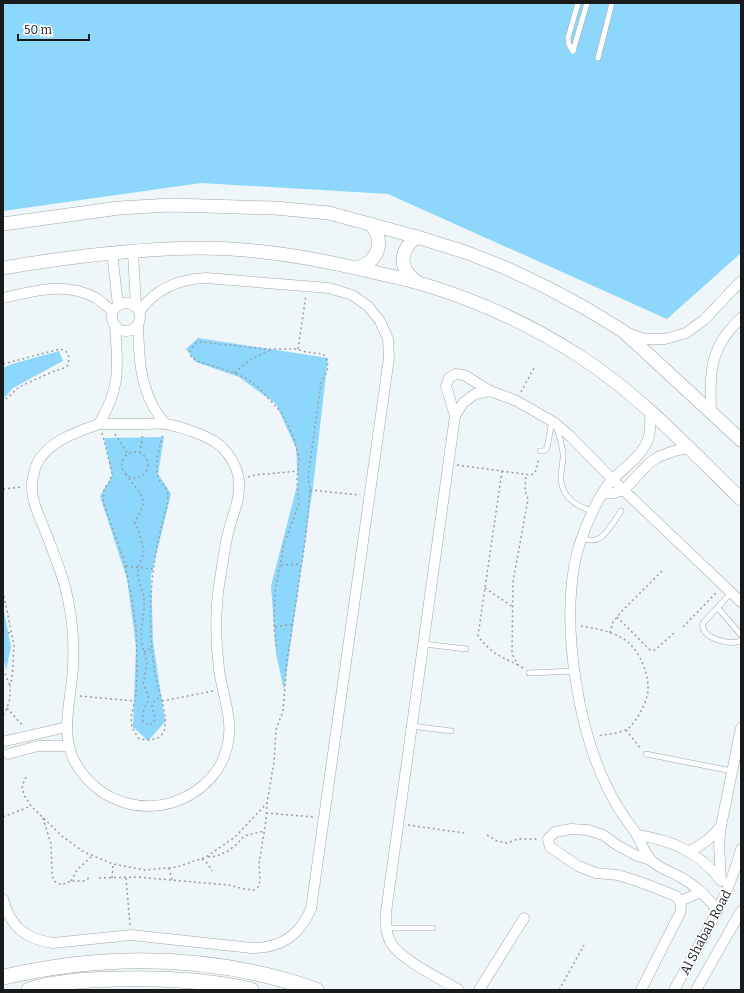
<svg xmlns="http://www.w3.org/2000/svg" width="744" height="993" font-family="Bitter,serif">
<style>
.green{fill:#8ed7fc}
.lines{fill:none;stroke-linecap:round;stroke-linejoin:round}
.service-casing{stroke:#9fa6a9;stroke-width:6}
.minor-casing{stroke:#9fa6a9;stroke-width:11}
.tertiary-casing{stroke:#9fa6a9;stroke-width:14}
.secondary-casing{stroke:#9fa6a9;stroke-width:16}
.path{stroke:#989da0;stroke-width:1.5;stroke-dasharray:2 3;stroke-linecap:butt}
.service{stroke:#fff;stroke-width:5}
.minor{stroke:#fff;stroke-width:10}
.tertiary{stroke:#fff;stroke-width:13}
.secondary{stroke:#fff;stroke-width:15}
.labels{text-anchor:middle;stroke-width:3;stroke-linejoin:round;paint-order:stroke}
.street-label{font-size:13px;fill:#181a1c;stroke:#fff}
</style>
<rect width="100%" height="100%" fill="#eff6fa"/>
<g class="green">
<polygon points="3,3 741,3 741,253 667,319 388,194 201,183 3,211"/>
<polygon points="198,338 328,358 313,487 284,690 276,654 271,586 298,482 296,448 276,404 239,377 196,362 186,349"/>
<polygon points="59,351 63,361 13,388 3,399 3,368 12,364"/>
<polygon points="164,437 158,474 171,494 151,576 153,641 165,722 148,741 133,727 136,646 127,579 100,496 112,476 104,438"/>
<polygon points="3,606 11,647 6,670 3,657"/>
</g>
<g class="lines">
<defs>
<g id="service">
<polyline points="573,51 569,45 568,38 578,3"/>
<polyline points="573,51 587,3"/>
<polyline points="598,58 612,3"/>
<path d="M556 426C559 435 562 444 563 453 564 462 560 472 561 481 563 498 578 507 593 511"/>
<polyline points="540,451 544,451 547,448 552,421"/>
<path d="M582 538C587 540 594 542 600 538 606 535 617 517 621 511"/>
<path d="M731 593 703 623C699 638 731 646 740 641L741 640"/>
<polyline points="718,608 741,635"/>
<polyline points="424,644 466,649"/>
<polyline points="529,673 574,671"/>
<polyline points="412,726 451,731"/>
<polyline points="646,754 732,771"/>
<polyline points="385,928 433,928"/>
</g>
<g id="minor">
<polyline points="133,252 136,307"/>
<polyline points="112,253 118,305"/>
<path d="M3 298C34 291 66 281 96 298 102 302 107 307 113 311"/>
<circle cx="126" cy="317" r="14"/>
<path d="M138 324C139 353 139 380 153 406 156 412 161 418 165 424"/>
<polyline points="628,333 644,339 665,339 686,333 704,320 741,281"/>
<path d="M650 412C650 420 651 428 649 436 643 458 620 469 607 486 601 494 596 504 592 513 584 530 577 548 574 567 563 633 578 729 608 789 612 797 616 805 621 812 626 820 632 827 637 835 642 844 644 853 652 861 660 869 670 871 680 877 696 885 707 897 718 911"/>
<path d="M711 412C710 371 709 348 741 318"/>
<polyline points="455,416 446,386 449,378 455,374 464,375 490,391"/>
<path d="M99 424C115 424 130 424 145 424 152 424 159 423 166 424 182 427 210 436 222 447 231 456 239 471 239 483 240 501 232 516 228 533 225 546 223 560 221 573 215 605 215 637 219 669 223 700 236 723 225 754 220 770 207 784 193 793 151 819 99 805 75 762 59 733 72 697 73 666 74 646 73 625 69 605 65 580 55 557 46 533 40 518 31 501 32 484 32 479 34 473 35 469 43 443 76 432 99 424Z"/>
<path d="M99 424C121 386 118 368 115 326"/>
<polyline points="602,494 614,493 624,490 649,463 658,457 674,451 688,448"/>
<polyline points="6,741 67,727"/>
<polyline points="8,754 38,746 68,746"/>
<path d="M637 835C672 840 699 852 721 881"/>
<path d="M689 851C703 845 711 838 721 826"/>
<polyline points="721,880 719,844 721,826 741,728"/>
<path d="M3 899C10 926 25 939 53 943L131 935 252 948C281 948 299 936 311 909L389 358 388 339 380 321 368 306 352 295 329 288 206 278C179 279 155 289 139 312"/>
<polyline points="680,901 701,892"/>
<path d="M459 990C441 979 400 959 391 943 385 933 386 923 386 912L455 416 463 403 475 394 490 391 517 401 555 423 571 437 613 480 741 602"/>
<polyline points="479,990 524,918"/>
<path d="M641 990 680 913C682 905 681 902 676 896L640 882 618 875 596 873 578 866 550 847 548 839 555 832 571 829 588 830 603 835 617 845 635 855 651 860"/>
<path d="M674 990C699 944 728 900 741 849"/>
<polyline points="696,990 741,911"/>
</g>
<g id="tertiary">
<polyline points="3,224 119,208 171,205 275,208 329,213 417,237 465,252 506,268 546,287 585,308 623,331 741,440"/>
<path d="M417 237C399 250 398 269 417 282"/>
<path d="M3 268C67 257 133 249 198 248 254 248 310 257 364 270 382 274 401 278 419 283 477 300 532 325 582 358 641 396 691 451 741 499"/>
<path d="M357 268C379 261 385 242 371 224"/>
</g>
<g id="secondary">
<path d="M4 977C109 953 213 954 316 990"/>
<path d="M29 990C59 981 90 979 120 979 164 978 208 980 251 990"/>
</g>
</defs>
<use href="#service" class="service-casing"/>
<use href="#minor" class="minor-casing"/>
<use href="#tertiary" class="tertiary-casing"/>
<use href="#secondary" class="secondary-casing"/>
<g class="path">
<polyline points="298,349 306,295"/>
<polyline points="3,364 60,349 66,351 69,357 68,365 62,369 54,371 19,387 3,402"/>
<path d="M235 373C244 362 258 355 271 350"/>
<polyline points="521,392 534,368"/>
<path d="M102 433 112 472 110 481 104 489 103 502 124 560 132 600 136 628 137 666 136 694 131 718 132 727 138 738C147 741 160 741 164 731 169 718 158 689 155 674 149 638 149 595 155 558 158 539 163 520 168 502 168 496 168 491 165 486 163 483 160 482 159 479 153 465 160 447 163 434"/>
<polyline points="115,434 128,454"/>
<circle cx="135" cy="465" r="13"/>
<polyline points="140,453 143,433"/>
<polyline points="457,465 531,475 535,473 539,458"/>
<path d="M502 471 478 636C491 653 499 656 518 665"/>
<path d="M126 474C131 485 148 495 142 508 140 513 137 518 135 523L139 532 144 552 138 568V578L144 596V609L141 632 142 645 147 663 143 685C156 703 140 704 143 722L149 725 154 722 155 718 152 706 154 701 160 697"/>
<polyline points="248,477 255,475 298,471"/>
<polyline points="3,489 22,487"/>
<polyline points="310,490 360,495"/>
<polyline points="281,565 301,564"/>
<polyline points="126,566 154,569"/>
<polyline points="485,588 513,607"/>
<polyline points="3,591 14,645 12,679 10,686 10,698 7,708 3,716"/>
<polyline points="617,617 650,650 655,650 674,633"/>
<path d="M581 626C593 628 611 631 622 638 639 647 652 678 647 696 645 704 641 711 637 718 634 722 631 727 627 729 619 734 606 734 597 736"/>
<polyline points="275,627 293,624"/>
<polyline points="683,627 717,592"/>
<polyline points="3,632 11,633"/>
<polyline points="610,633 613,622 621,612 663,570"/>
<polyline points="144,652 152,648"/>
<polyline points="523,668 518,665 512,654 513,582 528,499 525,490 526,474"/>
<polyline points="3,669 10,686"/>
<polyline points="80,696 134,701"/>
<polyline points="162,701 213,691"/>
<polyline points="7,708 23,726"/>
<polyline points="626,730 641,749"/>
<polyline points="26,777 22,786 24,795 31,806 63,837 84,852 113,864 145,870 177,867 206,857 235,837 267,803"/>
<polyline points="266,813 314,817"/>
<polyline points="3,817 31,806"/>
<polyline points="43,818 51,844 52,875 54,881 61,885 71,881 84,881 89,878"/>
<polyline points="408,825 464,833"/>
<polyline points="487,835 497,841 507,843 518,839 539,839"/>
<polyline points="208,857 217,856 228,851 237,844 244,836 264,831"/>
<polyline points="202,859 208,864 212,871"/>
<polyline points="169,868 172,880"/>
<polyline points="99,878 137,877 193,882 229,885 244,889 254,890 259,886 260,880 259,864 266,820 267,803 274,762 276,730 283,711 287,660 305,542 310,490 308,478 321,383 328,368 327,360 323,354 306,352 296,349 266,349 201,342 196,343 190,350 191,357 197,361 235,373 247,379 258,387 281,412 294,438 299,458 297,480 299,504 284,544 275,592 274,627 276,646"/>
<polyline points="112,878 113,864"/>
<polyline points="126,878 130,925"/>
<polyline points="71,881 77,870 92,856"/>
<polyline points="559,990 584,945"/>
</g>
<use href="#service" class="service"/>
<use href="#minor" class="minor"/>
<use href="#tertiary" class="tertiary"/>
<use href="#secondary" class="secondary"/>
</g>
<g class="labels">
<g class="street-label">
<text transform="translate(705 932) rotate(-62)" y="5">Al Shabab Road</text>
</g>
</g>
<rect width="744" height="993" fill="none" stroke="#181a1c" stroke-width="8"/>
<path d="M18 34v6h71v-6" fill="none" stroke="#181a1c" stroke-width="2"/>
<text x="24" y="34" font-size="12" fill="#181a1c" stroke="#ffffff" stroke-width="3" paint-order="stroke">50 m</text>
</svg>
